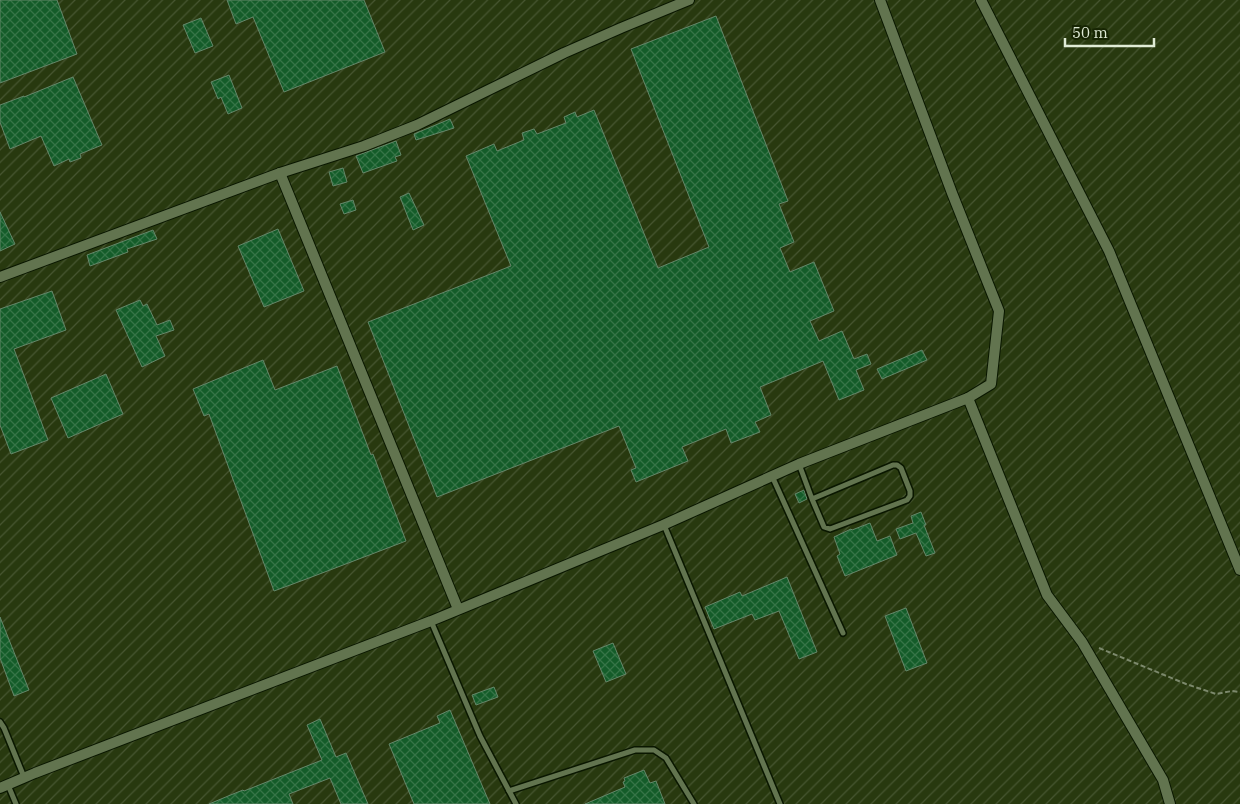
<svg xmlns="http://www.w3.org/2000/svg" width="1240" height="804" font-family="'IBM Plex Serif',serif">
<style>
.industrial{fill:url(#industrial-furrows)}
.building{fill:url(#building-cross-hatch);stroke:#65876a}
.lines{fill:none;stroke-linecap:round;stroke-linejoin:round}
.service-casing{stroke:#0a1700;stroke-width:8}
.minor-casing{stroke:#0a1700;stroke-width:12}
.path{stroke:#7c896c;stroke-width:2;stroke-dasharray:5 2.5;stroke-linecap:butt}
.service{stroke:#62744f;stroke-width:5}
.minor{stroke:#62744f;stroke-width:10}
</style>
<defs>
<pattern id="industrial-furrows" width="10" height="10" patternUnits="userSpaceOnUse" patternTransform="scale(1.25)"><rect width="10" height="10" fill="#28390f"/><path d="M-1 1l2-2M0 10L10 0M9 11l2-2" fill="none" stroke="#475631"/></pattern>
<pattern id="building-cross-hatch" width="8" height="8" patternUnits="userSpaceOnUse" patternTransform="scale(1.25)"><rect width="8" height="8" fill="#145c29"/><path d="M0 0l8 8M0 8l8-8" fill="none" stroke="#367447"/></pattern>
</defs>
<rect width="100%" height="100%" fill="#212f0c"/>
<rect class="industrial" x="0" y="0" width="1240" height="804"/>
<g class="building">
<polygon points="0,0 57,0 77,54 0,83"/>
<polygon points="227,0 364,0 385,52 284,92 253,17 236,24"/>
<polygon points="716,16 788,201 779,204 794,242 780,248 790,272 814,262 834,311 810,321 819,341 842,331 854,359 867,354 871,364 856,370 864,390 839,400 823,361 760,387 771,415 755,422 760,432 731,443 726,429 682,447 688,461 636,482 631,470 636,468 619,426 437,497 368,322 511,266 466,156 494,144 497,151 524,140 522,133 534,129 537,134 566,123 564,117 575,112 577,117 594,110 658,268 709,247 631,49"/>
<polygon points="201,18 213,46 195,53 183,25"/>
<polygon points="229,75 242,108 228,114 221,97 218,99 211,82"/>
<polygon points="73,77 102,145 80,154 81,158 70,162 69,159 54,166 41,136 10,149 0,122 0,105 24,96 24,97"/>
<polygon points="450,119 454,128 416,140 414,134"/>
<polygon points="396,141 401,155 395,157 397,161 363,173 356,156"/>
<polygon points="343,168 347,182 333,186 329,172"/>
<polygon points="409,193 424,225 413,230 400,197"/>
<polygon points="353,200 356,210 344,214 340,204"/>
<polygon points="0,212 15,244 0,251"/>
<polygon points="278,229 304,291 264,307 238,246"/>
<polygon points="153,230 157,239 127,249 128,252 90,266 87,255"/>
<polygon points="52,291 66,330 14,349 48,440 11,454 0,425 0,309"/>
<polygon points="140,300 143,306 147,304 157,325 170,320 174,330 156,336 165,356 142,367 116,310"/>
<polygon points="922,350 927,360 882,379 877,369"/>
<polygon points="263,360 275,390 337,366 371,455 373,454 406,541 309,578 274,591 209,414 204,416 193,389"/>
<polygon points="106,374 123,414 68,438 51,398"/>
<polygon points="804,490 807,499 799,503 795,494"/>
<polygon points="921,512 926,525 924,525 935,553 926,556 916,533 900,539 896,529 913,523 911,516"/>
<polygon points="870,523 877,541 890,536 897,555 845,576 837,556 840,554 834,537 851,529 852,530"/>
<polygon points="787,577 817,652 799,659 779,611 755,620 752,614 714,629 705,607 740,592 742,596"/>
<polygon points="906,608 927,663 906,671 885,616"/>
<polygon points="0,617 29,690 14,696 0,658"/>
<polygon points="613,643 626,674 606,682 593,651"/>
<polygon points="494,687 498,697 476,705 472,695"/>
<polygon points="450,710 490,804 414,804 389,744 440,723 437,716"/>
<polygon points="320,719 336,757 346,753 368,804 341,804 330,778 289,794 293,804 209,804 233,794 243,790 244,791 322,760 307,725"/>
<polygon points="644,770 650,783 656,781 665,804 585,804 625,787 623,782 625,781 624,778"/>
</g>
<g class="lines">
<defs>
<g id="service">
<polyline points="799,464 812,499 824,527 830,529 907,500 910,496 910,491 901,468 897,465 893,465 812,499"/>
<polyline points="772,476 843,633"/>
<polyline points="664,525 780,804"/>
<polyline points="431,621 480,736 516,804"/>
<polyline points="0,722 4,728 24,777"/>
<polyline points="8,785 16,804"/>
<polyline points="509,791 635,750 654,750 666,758 694,804"/>
</g>
<g id="minor">
<polyline points="880,0 952,193 999,311 991,384 968,398 1047,595 1082,642 1163,780 1170,804"/>
<polyline points="981,0 1109,251 1240,570"/>
<polyline points="280,173 458,609"/>
<polyline points="0,277 280,173 364,146 417,125 564,53 621,28 689,0"/>
<polyline points="0,788 35,773 431,621 663,525 799,464 968,398"/>
</g>
</defs>
<use href="#service" class="service-casing"/>
<use href="#minor" class="minor-casing"/>
<polyline class="path" points="1099,648 1186,684 1216,694 1232,691 1240,692"/>
<use href="#service" class="service"/>
<use href="#minor" class="minor"/>
</g>
<path d="M1065 38v8h89v-8" fill="none" stroke="#e0ebd6" stroke-width="2.5"/>
<text x="1072" y="38" font-size="15" fill="#e0ebd6" stroke="#172503" stroke-width="4" paint-order="stroke">50 m</text>
</svg>
